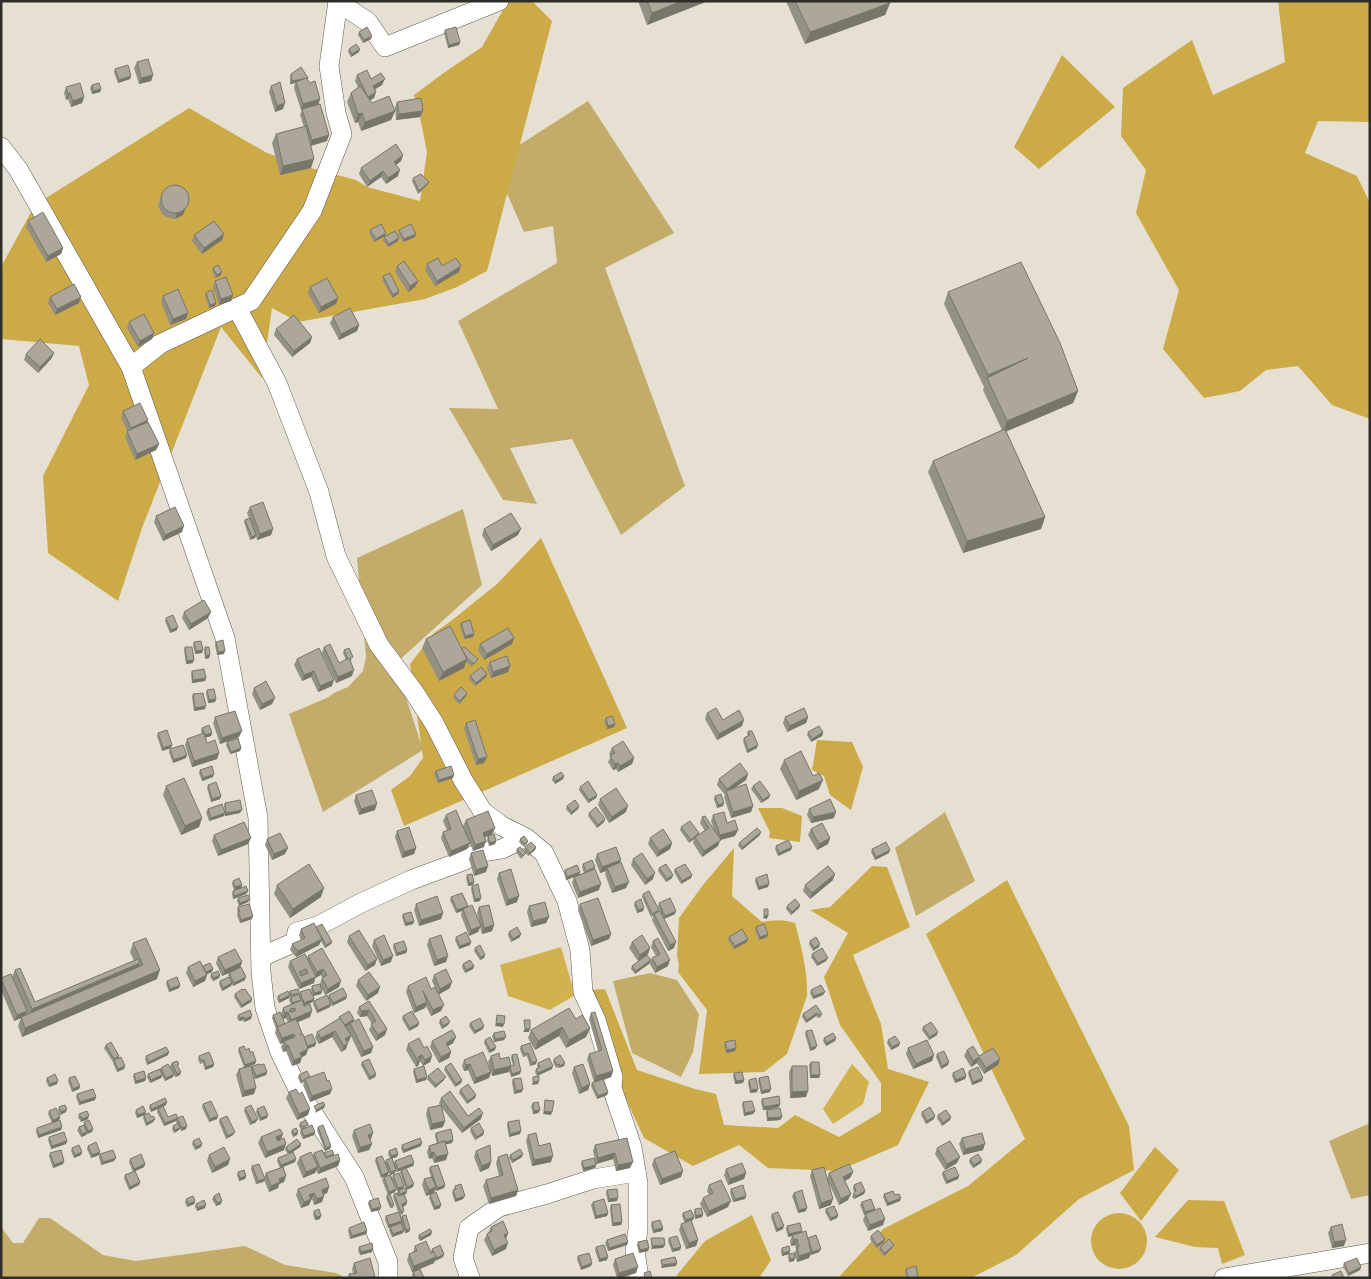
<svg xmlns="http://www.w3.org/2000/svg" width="1371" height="1279" font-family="Barlow,sans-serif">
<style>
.green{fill:#c3ab69}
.forest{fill:#ccaa48}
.water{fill:#d2b14f}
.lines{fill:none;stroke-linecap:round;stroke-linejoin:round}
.minor-casing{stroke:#5d594d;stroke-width:20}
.minor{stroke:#fff;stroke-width:19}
.wall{fill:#949084;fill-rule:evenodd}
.shaded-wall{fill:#78756b}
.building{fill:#aca799;stroke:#78756b;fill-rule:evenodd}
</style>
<rect width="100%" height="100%" fill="#e6e0d2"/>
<g class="green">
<polygon points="588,101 674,233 605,268 685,486 621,535 572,439 510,448 537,504 503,500 449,408 498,409 458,321 557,263 553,226 524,232 493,162"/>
<polygon points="463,509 482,585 395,664 423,750 323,812 289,714 329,697 334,693 348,687 363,671 366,657 357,558"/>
<polygon points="945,812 975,881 916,916 895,848"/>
<polygon points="650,973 677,980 699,1014 693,1052 681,1077 632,1053 613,981"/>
<polygon points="1370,1123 1370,1195 1351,1199 1329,1141"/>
<polygon points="39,1218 50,1218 103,1255 136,1261 245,1246 285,1265 336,1273 346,1278 1,1278 1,1227 13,1243 23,1243"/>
</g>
<g class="forest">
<polygon points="508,1 532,1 552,21 487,271 457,287 425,299 298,322 272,308 262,378 221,327 142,528 118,601 48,553 43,476 89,385 79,346 1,339 1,267 35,205 189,108 267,153 311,168 356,180 367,187 420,201 427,152 420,117 414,95 445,72 482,47"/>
<polygon points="1278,1 1370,1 1370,122 1318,121 1305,153 1357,176 1370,203 1370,419 1332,405 1298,366 1266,370 1240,391 1204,398 1163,349 1179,290 1136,213 1146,170 1121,136 1123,88 1192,40 1213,95 1285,62"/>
<polygon points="1062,55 1115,107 1039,169 1014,147"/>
<polygon points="541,538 627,728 404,826 391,790 410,776 423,758 410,664 434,633 451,621 497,584"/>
<polygon points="817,740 852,742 863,767 851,810 830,795 824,776 812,770"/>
<polygon points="758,808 782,808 802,816 800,842 769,838 770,832"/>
<path d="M734 848 732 896 762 922C774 920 784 919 795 923 801 946 808 971 807 996L787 1054 764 1072 699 1074 707 1010 678 972 679 965 677 956 679 918 703 885Z"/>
<polygon points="872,866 887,867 910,927 853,955 881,1024 888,1069 929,1082 898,1145 838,1171 768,1168 739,1145 693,1166 644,1138 612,1069 590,990 605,989 637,1070 695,1089 716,1094 724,1125 778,1128 795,1115 839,1137 881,1112 881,1083 840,1025 824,977 848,933 810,910 830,907"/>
<polygon points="1007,880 1129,1126 1134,1170 1079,1199 1016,1255 971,1278 838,1278 883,1229 968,1186 1025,1139 926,934"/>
<polygon points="1155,1147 1179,1170 1141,1221 1120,1193"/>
<polygon points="1188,1200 1224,1201 1245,1255 1222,1264 1218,1248 1195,1247 1155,1237"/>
<circle cx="1119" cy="1241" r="28"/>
<polygon points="752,1215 771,1260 759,1278 678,1278 677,1275 705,1241"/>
</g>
<g class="water">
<polygon points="561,947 575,995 550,1010 508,996 500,965"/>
<polygon points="852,1064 869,1082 863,1104 833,1124 823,1109"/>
</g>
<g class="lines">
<defs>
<g id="minor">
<polyline points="338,2 368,22 385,47 499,1"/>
<polyline points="1,147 18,169 131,367 225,638 258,818 261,972 265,1008 280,1052 301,1095 354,1177 388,1262 388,1278"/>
<polyline points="237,308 277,383 319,492 336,556 379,645 414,692 434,723 463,780 483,812 502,826 526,838 544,853 567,901 580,950 583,992 596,1020 613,1077 612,1088 632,1147 638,1183 638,1229 635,1251 639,1278"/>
<polyline points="131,367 160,344 251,301 312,211 342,134 336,113 329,66 338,1"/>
<polyline points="261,957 295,942 297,932 318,926 361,903 411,880 465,860 478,853 502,849 516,842 518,834"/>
<polyline points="470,1278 463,1258 469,1228 499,1207 547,1194 593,1179 636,1172"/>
<polyline points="1224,1278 1370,1253"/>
</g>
</defs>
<use href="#minor" class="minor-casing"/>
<use href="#minor" class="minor"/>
</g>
<g class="wall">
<polygon points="638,1 708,1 647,25"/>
<polygon points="786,1 888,1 890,3 885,15 805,44"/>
<polygon points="445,30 460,42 459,45 448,48 444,33"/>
<polygon points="359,32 371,39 363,43 358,35"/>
<polygon points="349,49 359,52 351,57 348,52"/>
<polygon points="137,62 153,75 151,81 139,84 134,68"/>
<polygon points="115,69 131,76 130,79 118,83 114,72"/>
<polygon points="291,74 307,80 320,99 318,105 327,141 311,146 311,168 280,175 272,143 276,134 304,127 300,115 302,110 301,110 294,88 295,83 290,84 290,77"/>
<polygon points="357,75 371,79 382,85 375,89 376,92 374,98 370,100 372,103 395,111 391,120 361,131 358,122 355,123 347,102 351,93 358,87 355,81"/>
<polygon points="92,85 101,89 100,92 92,94 90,88"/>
<polygon points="271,86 283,109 275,112 269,92"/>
<polygon points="66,87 84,97 82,103 71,107 68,99 66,100 64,93"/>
<polygon points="397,102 423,111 420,117 396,120 395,108"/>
<polygon points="403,155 401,161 396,165 398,176 386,184 381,177 367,187 359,174 361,168"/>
<polygon points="413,178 427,185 418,194 412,181"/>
<polygon points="163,191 189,200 183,215 175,219 166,217 162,214 158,206"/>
<polygon points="28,221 63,248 61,254 46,262 26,227"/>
<polygon points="370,230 385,236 374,242 369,233"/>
<polygon points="399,230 416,234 415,237 403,242 398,233"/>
<polygon points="224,234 222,240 202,254 192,241 194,235"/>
<polygon points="384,237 399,238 398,241 388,247 383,240"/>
<polygon points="427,264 442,266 459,272 435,286 425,270"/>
<polygon points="397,266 418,281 415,287 408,292 395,272"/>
<polygon points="213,268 221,275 215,278 212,271"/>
<polygon points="383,276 399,291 398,294 392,298 382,279"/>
<polygon points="215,281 233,295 231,301 219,305 213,287"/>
<polygon points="310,287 338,298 336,304 319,313 308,293"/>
<polygon points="948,292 1078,391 1073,403 1006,431 1045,517 1041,529 963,553 928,472 933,461 1002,430 983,390 984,387 944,304"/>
<polygon points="206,293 216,303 215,306 209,308 205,296"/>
<polygon points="163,296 188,313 186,319 170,325 161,302"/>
<polygon points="50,297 79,303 55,315 48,303"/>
<polygon points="333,317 359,325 357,331 339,340 330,323"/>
<polygon points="129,322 154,333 152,339 138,347 127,328"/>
<polygon points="276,329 312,337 310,343 292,357 274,335"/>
<polygon points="54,353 51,359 38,373 24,360 26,354"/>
<polygon points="123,411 148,420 147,422 159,444 156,450 135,460 125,437 127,431 121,417"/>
<polygon points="250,507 273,529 271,535 257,540 256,536 255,538 250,540 244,522 245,520 249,518 247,513"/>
<polygon points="156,516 182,532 163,541 154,522"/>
<polygon points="484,529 518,535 491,551 482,535"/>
<polygon points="184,612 208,618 189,630 182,618"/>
<polygon points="166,618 177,630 170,633 165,621"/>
<polygon points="461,623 474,634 473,637 464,639 460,626"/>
<polygon points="426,639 462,649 476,662 472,667 466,662 464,668 439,681 422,648"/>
<polygon points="194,642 203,650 202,653 195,654 193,645"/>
<polygon points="216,642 224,654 217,655 215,645"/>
<polygon points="480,644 512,644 484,660 478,650"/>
<polygon points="185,647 193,663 186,664 184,650"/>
<polygon points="205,647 210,655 209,658 205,659 204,650"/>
<polygon points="324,647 339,663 346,660 343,653 344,650 352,660 350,661 352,676 336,683 322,653"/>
<polygon points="297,659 332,686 318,692 311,677 302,681 294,665"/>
<polygon points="490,662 510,666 508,672 491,678 487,668"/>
<polygon points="192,671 206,678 205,681 192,683 191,674"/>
<polygon points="487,674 486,677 475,686 469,679 470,676"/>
<polygon points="254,688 272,704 260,710 252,694"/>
<polygon points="207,690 216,699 215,702 208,703 206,693"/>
<polygon points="193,694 205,709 194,711 192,697"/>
<polygon points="454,695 466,696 459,704 453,698"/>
<polygon points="707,713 723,720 742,726 717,740 705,719"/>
<polygon points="215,717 239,737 220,744 213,723"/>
<polygon points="785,717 808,717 806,723 787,732 783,723"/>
<polygon points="606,718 615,724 614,727 607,729 604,721"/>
<polygon points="466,723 487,757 484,763 476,765 464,729"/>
<polygon points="202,728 212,733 211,736 205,738 207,743 219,753 217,759 192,767 185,745 187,739 202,734 201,731"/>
<polygon points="748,731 757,748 747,753 743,741 744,738 748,736 747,734"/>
<polygon points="808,732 823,732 822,736 811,742 807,735"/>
<polygon points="158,733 172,745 171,748 162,751 157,736"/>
<polygon points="227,742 241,748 240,751 230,754 226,745"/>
<polygon points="612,748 634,758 632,764 618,772 616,769 613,770 608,762 611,756 609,754"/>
<polygon points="170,749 186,758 173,763 169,752"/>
<polygon points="784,760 813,776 819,789 796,800 780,769"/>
<polygon points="200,770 213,777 202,781 199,773"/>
<polygon points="436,771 453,778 438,783 434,774"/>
<polygon points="748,774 746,780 733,789 753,806 751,812 731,818 724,797 725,795 717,785 719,779"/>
<polygon points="564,776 563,779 555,784 552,780 553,777"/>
<polygon points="208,785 221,796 220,799 211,802 207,788"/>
<polygon points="166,786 202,818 199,827 181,835 163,795"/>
<polygon points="753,786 770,795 769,798 761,803 751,789"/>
<polygon points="580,787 597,795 596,798 588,803 579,790"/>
<polygon points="356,795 375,810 359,815 354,801"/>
<polygon points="715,796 723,806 717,808 714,799"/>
<polygon points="600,799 626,812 609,823 598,805"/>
<polygon points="225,803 240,813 225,816 225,814 224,816 209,821 206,812 208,809 225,812 224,806"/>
<polygon points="567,806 579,806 578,809 571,815 566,809"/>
<polygon points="809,809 834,818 811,823 807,815"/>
<polygon points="589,813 605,819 604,822 597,828 588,816"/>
<polygon points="446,815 470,843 467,849 449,857 441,838 443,832 447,830 443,821"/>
<polygon points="713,815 727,823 735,836 720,840 718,846 702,857 693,843 694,839 689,843 680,830 681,827 699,833 699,835 705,831 700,823 702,817 714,829 711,821"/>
<polygon points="466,820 495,828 492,834 484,838 484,847 473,851 463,826"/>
<polygon points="811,829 830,838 828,844 817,850 808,835"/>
<polygon points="397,831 416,848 414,854 402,858 395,837"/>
<polygon points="214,835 248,844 218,856 212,841"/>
<polygon points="760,835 742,850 738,846 739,843"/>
<polygon points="488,836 496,841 495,844 489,846 487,839"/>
<polygon points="650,838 672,843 670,849 657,857 648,844"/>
<polygon points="267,839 285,854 272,860 265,845"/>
<polygon points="520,839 528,841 527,844 524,847 519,842"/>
<polygon points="776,846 792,847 791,850 778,856 775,849"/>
<polygon points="525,847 536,847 535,850 528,856 524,850"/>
<polygon points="517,849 524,856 521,859 516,852"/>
<polygon points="872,849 889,853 875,860 871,852"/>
<polygon points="471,853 486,872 474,876 469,859"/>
<polygon points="597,854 620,863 626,888 612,893 605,874 606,871 600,873 595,860"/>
<polygon points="633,859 653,879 645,885 631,865"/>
<polygon points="583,864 595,867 595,869 599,890 578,898 572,883 574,877 566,880 564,873 565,870 580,872 579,875 584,873 582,867"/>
<polygon points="659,868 673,875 672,878 666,882 658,871"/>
<polygon points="675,869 692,875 691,878 681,884 674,872"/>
<polygon points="499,873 517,902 506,906 497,879"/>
<polygon points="467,875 474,882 473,885 468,886 466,878"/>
<polygon points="756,878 768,887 758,890 755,881"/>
<polygon points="833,880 810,899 803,891 805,885"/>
<polygon points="233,881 242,885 241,888 248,891 246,894 233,899 232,894 233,891 234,890 232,884"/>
<polygon points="277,885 321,897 290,918 274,894"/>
<polygon points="472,886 480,901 474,902 471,889"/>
<polygon points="643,894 659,910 658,912 660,911 658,906 659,903 675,914 664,919 674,948 668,951 652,920 653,916 651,917 642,897"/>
<polygon points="451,897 468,906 467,907 479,921 477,913 479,907 494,925 492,931 482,934 480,927 478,932 469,936 461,915 462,911 456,913 450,900"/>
<polygon points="238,898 248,902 239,906 237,901"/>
<polygon points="635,902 643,911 637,913 634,905"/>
<polygon points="416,904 443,913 441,919 419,926 414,910"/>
<polygon points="580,904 611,934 609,939 591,946 578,910"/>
<polygon points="800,905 799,908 791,915 786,909 787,906"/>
<polygon points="529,906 549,917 546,923 531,927 527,912"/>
<polygon points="238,907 252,919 240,923 237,915 238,913 237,910"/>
<polygon points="403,914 414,921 413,924 405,926 402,917"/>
<polygon points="756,927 768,934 767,937 759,940 755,930"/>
<polygon points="316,928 332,942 331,944 325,948 321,941 319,945 296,957 290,950 292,944 301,940 299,935 301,929"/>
<polygon points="509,932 520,937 511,942 508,935"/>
<polygon points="349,936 375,965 365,971 347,942"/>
<polygon points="456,937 471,942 470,945 459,949 455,940"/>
<polygon points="729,937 747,942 734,949 728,940"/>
<polygon points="429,939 446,962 434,966 427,945"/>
<polygon points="374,940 391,962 381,966 372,946"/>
<polygon points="653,941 668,966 655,973 650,964 652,958 656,956 651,947"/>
<polygon points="810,941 819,947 813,951 809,944"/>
<polygon points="632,942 650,948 648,954 638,961 629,948"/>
<polygon points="133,943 157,979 22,1037 18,1026 21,1018 14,1021 1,990 1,978 12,977 15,970 35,1002 134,961 130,952"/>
<polygon points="394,944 407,950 406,953 396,956 393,947"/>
<polygon points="322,948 339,987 325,995 321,987 322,991 321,994 313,996 311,989 312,986 320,984 322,977 321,975 315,978 314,983 299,989 288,967 290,961 307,958 308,956"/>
<polygon points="475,948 485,955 484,958 480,960 474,951"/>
<polygon points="812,954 826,961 817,966 811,957"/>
<polygon points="218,957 242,962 240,967 245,980 233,986 232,984 231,986 222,991 219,984 220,981 229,977 228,976 229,973 222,976 216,963"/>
<polygon points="651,960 650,963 635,974 631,969 632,966"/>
<polygon points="463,964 474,966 473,969 465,973 462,967"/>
<polygon points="188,967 203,967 213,969 212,972 207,974 205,981 193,987 186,973"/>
<polygon points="211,974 220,975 219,978 213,981 210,977"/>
<polygon points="434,975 450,988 439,994 441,1011 431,1016 426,1006 425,1008 414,1013 406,992 408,986 431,989 435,987 432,981"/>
<polygon points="358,980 378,993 366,1001 356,986"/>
<polygon points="167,981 180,985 179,988 169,992 166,984"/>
<polygon points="811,990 823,995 813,999 810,993"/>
<path d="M290 991 299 993 298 994 299 995 300 992 314 999 313 1002 304 1005 310 1017 298 1022 302 1034 304 1037 316 1043 315 1046 308 1049 306 1055 302 1057 300 1063 292 1066 286 1051 283 1052 281 1047 283 1043 280 1044 275 1033 276 1029 272 1018 273 1015 281 1014 283 1008 291 1004 289 1000 290 998V996L289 998 279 1003 277 999 278 996 289 994ZM286 1018 288 1023 285 1024 283 1019Z"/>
<polygon points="235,994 252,999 251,1002 241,1008 234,997"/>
<polygon points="329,995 346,999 332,1006 331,1004 330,1007 317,1013 313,1004 314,1001 328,997"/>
<polygon points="369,1001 387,1029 385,1035 376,1041 369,1030 372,1024 367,1016 360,1017 357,1013 359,1007"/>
<polygon points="816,1005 822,1014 821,1017 818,1018 816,1016 806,1023 802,1017 803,1014"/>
<polygon points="591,1013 613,1071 611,1077 604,1080 608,1092 607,1095 597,1099 591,1086 592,1083 594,1082 587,1059 589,1054 598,1051 589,1019"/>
<polygon points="238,1015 251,1019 244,1022 243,1020 239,1021 237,1018"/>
<polygon points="403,1016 419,1023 418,1026 409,1031 402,1019"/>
<polygon points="339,1017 354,1019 353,1022 373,1047 371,1053 361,1057 351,1036 349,1041 347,1042 346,1049 341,1052 332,1037 319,1044 315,1038 317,1032 339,1019"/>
<polygon points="576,1019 590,1028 586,1037 566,1048 559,1036 535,1050 528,1038 531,1030"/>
<polygon points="440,1020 448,1025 442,1029 439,1023"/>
<polygon points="470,1023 483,1029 474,1034 469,1026"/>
<polygon points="923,1027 937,1035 929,1040 922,1030"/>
<polygon points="806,1031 817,1046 815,1049 810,1051 805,1034"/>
<polygon points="494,1033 504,1040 494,1042 492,1036"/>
<polygon points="456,1037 453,1043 448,1046 451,1052 449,1058 439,1063 430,1047 432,1041"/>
<polygon points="824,1038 836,1038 835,1041 826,1046 823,1041"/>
<polygon points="485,1040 495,1050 489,1053 484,1043"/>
<polygon points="888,1040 899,1046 891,1050 887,1043"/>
<polygon points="725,1042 735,1051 726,1053 724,1045"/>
<polygon points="530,1043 536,1064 530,1066 527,1056 523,1057 520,1049 521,1046"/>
<polygon points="408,1044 424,1048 432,1056 430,1062 423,1066 420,1061 418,1066 416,1067 406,1050"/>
<polygon points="106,1045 119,1056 119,1058 125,1066 124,1069 117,1072 113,1063 113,1062 104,1048"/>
<polygon points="239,1048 246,1050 250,1052 256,1061 255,1064 244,1067 251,1069 252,1066 260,1065 267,1072 266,1075 255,1079 253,1074 254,1094 242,1097 236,1075 239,1069 244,1067 238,1051"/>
<polygon points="908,1048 934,1055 932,1061 913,1069 906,1054"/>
<polygon points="967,1050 979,1056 1000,1059 998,1065 984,1074 977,1063 971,1067 964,1056"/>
<polygon points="937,1054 948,1065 941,1069 936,1057"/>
<polygon points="168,1055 147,1065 145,1059 146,1056"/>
<polygon points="512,1055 520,1074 511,1077 509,1070 509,1072 492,1076 491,1072 489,1078 474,1084 468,1070 464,1071 462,1066 464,1060 490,1069 488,1062 491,1056 500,1059 511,1066 513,1065 511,1058"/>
<polygon points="199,1056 214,1064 213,1067 205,1070 203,1063 200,1064 198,1059"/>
<polygon points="554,1059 564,1066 559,1068 558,1067 556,1068 553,1062"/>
<polygon points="362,1062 376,1074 375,1077 369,1080 361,1065"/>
<polygon points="811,1062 820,1075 819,1078 810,1078 809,1065"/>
<polygon points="172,1063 179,1064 178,1066 180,1075 175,1077 170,1066"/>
<polygon points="538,1063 552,1069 537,1076 535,1072 536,1069 538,1068 537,1066"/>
<polygon points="792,1066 806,1097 790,1098 789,1072"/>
<polygon points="445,1067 462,1080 461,1083 455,1087 444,1070"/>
<polygon points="574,1067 590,1084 588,1090 579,1094 572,1073"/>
<polygon points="161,1068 173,1077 165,1081 162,1076 161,1078 150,1083 147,1077 148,1074 160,1070"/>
<polygon points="414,1069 427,1077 426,1080 416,1083 413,1072"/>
<polygon points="969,1071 982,1081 972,1085 968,1074"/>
<polygon points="734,1073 744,1080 743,1083 735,1084 733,1076"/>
<polygon points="953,1073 966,1076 965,1079 955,1083 952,1076"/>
<polygon points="134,1074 146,1078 145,1081 135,1084 133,1077"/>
<polygon points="299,1075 327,1081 332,1089 330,1094 310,1102 303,1085 304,1082 301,1084 298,1078"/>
<polygon points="428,1076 444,1080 435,1088 427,1079"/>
<polygon points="47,1078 57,1084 49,1087 46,1081"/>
<polygon points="69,1078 80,1086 79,1089 72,1092 68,1081"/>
<polygon points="759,1078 770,1092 761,1094 758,1081"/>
<polygon points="513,1079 522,1092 514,1094 512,1082"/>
<polygon points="749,1080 757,1092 750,1093 748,1083"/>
<polygon points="460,1090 476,1095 475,1098 467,1104 459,1093"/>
<polygon points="289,1092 308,1115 297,1120 286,1098"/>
<polygon points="77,1094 96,1097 95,1100 79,1105 76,1097"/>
<polygon points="441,1098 468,1116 481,1119 462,1133 442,1108 443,1127 430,1130 426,1114 428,1108 440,1105 439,1104"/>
<polygon points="762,1099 779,1107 767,1110 782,1117 780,1120 767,1121 766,1113 767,1110 763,1110 761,1102"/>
<polygon points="743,1102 755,1111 753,1114 744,1116 742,1105"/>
<polygon points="533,1103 540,1110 538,1113 533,1114 531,1106"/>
<polygon points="203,1104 217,1119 209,1122 202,1107"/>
<polygon points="150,1105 166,1105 163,1106 168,1117 176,1121 164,1126 157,1112 158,1109 151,1112 149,1108"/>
<polygon points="59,1107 66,1112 60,1115 58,1110"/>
<polygon points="245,1108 256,1122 250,1125 244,1111"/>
<polygon points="257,1109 267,1118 260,1121 256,1112"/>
<polygon points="136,1110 145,1115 151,1117 155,1119 153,1122 146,1126 143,1118 144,1115 137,1118 135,1113"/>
<polygon points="49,1111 60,1117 59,1120 52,1123 62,1127 61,1130 38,1138 36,1131 37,1128 52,1123 48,1114"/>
<polygon points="922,1112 934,1119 926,1124 921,1115"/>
<polygon points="79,1114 88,1119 81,1122 78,1117"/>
<polygon points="938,1115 951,1117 950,1120 942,1126 937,1118"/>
<polygon points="177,1118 186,1129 181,1131 180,1128 179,1130 174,1133 172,1129 173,1126 177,1124 176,1121"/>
<polygon points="220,1119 233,1135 226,1139 219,1122"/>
<polygon points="84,1122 93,1129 92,1132 87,1134 87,1133 86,1135 81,1137 77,1130 79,1127 84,1125"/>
<polygon points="508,1122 520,1134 509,1137 507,1125"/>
<polygon points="300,1123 315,1132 314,1135 303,1139 300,1133 301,1130 299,1126"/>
<polygon points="318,1127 331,1146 330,1149 325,1151 317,1130"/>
<polygon points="471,1128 484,1132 483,1135 475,1140 470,1131"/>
<polygon points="292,1130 298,1132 297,1135 293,1137 291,1133"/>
<polygon points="354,1130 371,1139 370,1139 372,1144 369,1150 358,1153 352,1136"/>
<polygon points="436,1133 453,1140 452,1143 446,1144 446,1160 434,1163 432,1158 429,1159 427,1152 429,1146 437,1143 435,1136"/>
<polygon points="283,1134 281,1140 284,1150 265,1158 258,1143 261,1137"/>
<polygon points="528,1135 539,1146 551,1162 532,1166 526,1141"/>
<polygon points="49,1137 67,1141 66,1144 51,1149 48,1140"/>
<polygon points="627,1138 630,1168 616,1171 613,1159 596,1164 593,1151 595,1145"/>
<polygon points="962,1138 983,1150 963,1155 959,1144"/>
<polygon points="193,1141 202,1144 201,1147 195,1150 192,1144"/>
<polygon points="301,1144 300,1147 290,1154 296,1159 295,1162 283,1167 284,1182 279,1184 278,1188 269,1192 264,1180 263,1182 256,1184 251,1169 252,1166 264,1178 266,1173 280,1168 277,1161 278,1158 288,1154 285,1150 286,1147"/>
<polygon points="402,1145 421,1146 403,1153 401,1148"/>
<polygon points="88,1146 100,1152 99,1155 91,1158 87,1149"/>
<polygon points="72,1148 82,1152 81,1155 74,1158 71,1151"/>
<polygon points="937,1148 957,1163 945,1170 935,1154"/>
<polygon points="389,1151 398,1154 397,1157 392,1158 394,1164 395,1161 414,1163 413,1166 406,1168 413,1187 406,1190 400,1173 401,1170 397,1172 396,1170 395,1173 391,1175 396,1189 395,1192 388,1195 382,1180 384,1177 390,1175 385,1163 386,1160 390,1158 388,1154"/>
<polygon points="476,1151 491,1162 489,1168 480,1172 474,1157"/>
<polygon points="50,1153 64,1161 63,1164 53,1168 49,1156"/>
<polygon points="314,1153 334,1154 333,1155 340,1160 338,1166 318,1174 316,1170 315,1173 303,1178 297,1163 300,1157 313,1156"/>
<polygon points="100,1154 116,1158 114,1161 101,1165 99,1157"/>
<polygon points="209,1155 228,1165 212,1173 207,1161"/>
<polygon points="510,1155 522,1157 512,1163 509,1158"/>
<polygon points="498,1157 518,1190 516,1196 489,1204 483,1186 486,1180 499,1176 496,1163"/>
<polygon points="376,1158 388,1175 381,1178 375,1161"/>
<polygon points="130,1159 145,1164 144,1167 135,1171 140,1182 139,1185 129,1190 124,1178 125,1175 133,1172 129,1162"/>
<polygon points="654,1159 681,1177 660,1185 652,1165"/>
<polygon points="970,1159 981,1163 973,1168 969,1162"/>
<polygon points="582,1161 596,1165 595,1168 583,1171 581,1164"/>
<polygon points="430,1167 445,1185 444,1188 436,1191 435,1189 434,1193 426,1196 422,1185 424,1179 431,1177 429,1170"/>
<polygon points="726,1169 746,1173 744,1179 728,1185 724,1175"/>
<polygon points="812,1170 831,1205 819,1209 810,1176"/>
<polygon points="238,1172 246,1176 245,1179 239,1181 237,1175"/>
<polygon points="853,1172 850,1178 845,1181 848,1200 839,1205 827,1179 829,1173"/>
<polygon points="943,1172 959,1176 958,1179 946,1184 942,1175"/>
<polygon points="393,1175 403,1188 407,1191 406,1194 404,1195 407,1202 406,1205 403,1207 403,1214 400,1215 401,1218 402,1216 410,1229 409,1232 405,1233 401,1222 404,1230 403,1233 392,1237 389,1230 390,1227 388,1228 385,1219 386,1216 398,1212 393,1197 394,1194 397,1193 398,1191 397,1191 392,1178"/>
<polygon points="709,1185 728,1207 707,1217 700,1204 703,1198 709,1195 707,1191"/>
<polygon points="854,1185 865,1191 864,1194 854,1199 852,1197 854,1193 853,1188"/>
<polygon points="455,1186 463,1199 455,1202 452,1193 453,1190 454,1190"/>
<polygon points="329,1187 327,1193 323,1195 322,1202 314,1205 312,1199 311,1200 309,1205 301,1208 296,1195 298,1189"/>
<polygon points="731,1189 746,1196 745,1199 733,1202 730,1192"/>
<polygon points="607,1190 617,1201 608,1202 606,1193"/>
<polygon points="794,1193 806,1211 798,1213 792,1196"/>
<polygon points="884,1194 900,1201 887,1206 883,1197"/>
<polygon points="387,1195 394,1205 393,1208 390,1208 386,1198"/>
<polygon points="430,1195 440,1208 434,1210 429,1198"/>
<polygon points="214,1196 221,1204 216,1206 212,1199"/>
<polygon points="186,1199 195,1201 194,1204 187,1207 185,1202"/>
<polygon points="369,1201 380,1210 371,1212 368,1204"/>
<polygon points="593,1202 608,1213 607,1216 595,1219 591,1205"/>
<polygon points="862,1202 883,1225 868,1231 863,1220 865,1215 864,1215 860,1205"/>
<polygon points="196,1204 205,1208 197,1211 195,1207"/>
<polygon points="611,1205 622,1222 621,1225 612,1226 610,1208"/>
<polygon points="695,1209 703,1214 702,1217 695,1219 694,1212"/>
<polygon points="826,1209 838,1215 837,1218 830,1221 825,1212"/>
<polygon points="314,1211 320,1219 315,1220 313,1214"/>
<polygon points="683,1213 694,1217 693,1220 691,1221 698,1240 696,1246 686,1249 679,1230 681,1224 685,1223 682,1216"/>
<polygon points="772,1214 783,1229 776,1232 771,1217"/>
<polygon points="652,1222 663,1228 662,1231 653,1233 651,1225"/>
<polygon points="787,1226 801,1233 807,1239 821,1249 819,1252 811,1255 811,1254 809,1258 797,1262 794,1253 796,1250 795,1245 791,1246 790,1241 792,1236 788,1237 786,1229"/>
<polygon points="491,1227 508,1233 506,1239 506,1249 492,1256 484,1240 487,1234 488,1233"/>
<polygon points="1331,1227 1344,1246 1332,1248 1328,1233"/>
<polygon points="349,1228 367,1231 366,1234 350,1239 348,1231"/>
<polygon points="419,1235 431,1235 420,1241 418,1238"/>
<polygon points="871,1236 884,1242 876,1248 870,1239"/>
<polygon points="669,1238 681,1247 680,1250 672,1252 668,1241"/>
<polygon points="607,1240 628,1242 627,1245 608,1251 605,1243"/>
<polygon points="638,1242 649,1248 648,1251 639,1253 637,1245"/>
<polygon points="415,1246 431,1252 432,1249 444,1254 443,1257 435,1261 435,1260 434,1263 420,1269 424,1278 413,1278 412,1275 413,1272 412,1272 407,1260 409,1254 413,1253"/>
<polygon points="359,1247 372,1252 360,1255 358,1250"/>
<polygon points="596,1247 607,1260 599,1262 595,1250"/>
<polygon points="880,1247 892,1248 884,1256 879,1250"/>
<polygon points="782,1248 789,1254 794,1261 789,1262 788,1257 789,1254 782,1256 781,1251"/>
<polygon points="578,1256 592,1263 591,1266 581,1270 577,1259"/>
<polygon points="615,1259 636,1273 620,1278 617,1278 613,1265"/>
<polygon points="354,1263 375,1278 348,1278 349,1274 353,1273 352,1269"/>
<polygon points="1344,1263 1361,1267 1360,1270 1348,1276 1343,1266"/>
<polygon points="906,1269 918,1278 906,1278 905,1272"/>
</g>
<g class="shaded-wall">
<polygon points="682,1 708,1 647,25 652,13"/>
<polygon points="890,3 885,15 805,44 810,32"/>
<polygon points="372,36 371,39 363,43 364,40"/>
<polygon points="460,42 459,45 448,48 449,45"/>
<polygon points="360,49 359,52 351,57 352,54"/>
<polygon points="153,75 151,81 139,84 141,78"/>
<polygon points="131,76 130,79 118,83 119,80"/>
<polygon points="308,78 307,81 296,82 295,83 290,84 292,81"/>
<polygon points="385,79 382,85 371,92 373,86"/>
<polygon points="101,89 100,92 92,94 93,91"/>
<polygon points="376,92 374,98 366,103 368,97"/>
<polygon points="70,93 68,99 66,100 68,94"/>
<polygon points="84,97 82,103 71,107 73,101"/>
<polygon points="320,99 318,105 301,110 303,104"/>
<polygon points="285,103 283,109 275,112 277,106"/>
<polygon points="395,111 391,120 361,131 365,122"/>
<polygon points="423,111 420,117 396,120 399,114"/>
<polygon points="362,113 358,122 355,123 358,114"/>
<polygon points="329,135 327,141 310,146 312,140"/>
<polygon points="403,155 401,161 392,168 394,162"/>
<polygon points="314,159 311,168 280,175 283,166"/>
<polygon points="400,170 398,176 386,184 388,178"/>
<polygon points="383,171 381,177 367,187 370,181"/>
<polygon points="429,182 427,185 418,194 419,191"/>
<polygon points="189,200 183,215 175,219 177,213"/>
<polygon points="386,233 385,236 374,242 376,239"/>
<polygon points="224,234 222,240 202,254 204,248"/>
<polygon points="416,234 415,237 403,242 404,239"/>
<polygon points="399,238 398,241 388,247 389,244"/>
<polygon points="63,248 61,254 46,262 48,256"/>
<polygon points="461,266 459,272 435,286 437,281"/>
<polygon points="222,272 221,275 215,278 217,275"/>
<polygon points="418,281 415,287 408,292 410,286"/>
<polygon points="399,291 398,294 392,298 393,295"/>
<polygon points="233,295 231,301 219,305 221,299"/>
<polygon points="81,297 79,303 55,315 57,309"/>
<polygon points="338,298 336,304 319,313 321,307"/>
<polygon points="216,303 215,306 209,308 210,305"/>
<polygon points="188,313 186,319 170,325 173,319"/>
<polygon points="359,325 357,331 339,340 341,334"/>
<polygon points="154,333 152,339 138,347 140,341"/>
<polygon points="312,337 310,343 292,357 294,351"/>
<polygon points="54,353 51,359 38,373 40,367"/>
<polygon points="1028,358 987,378 988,375"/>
<polygon points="1078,391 1073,403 1003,433 1007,421"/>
<polygon points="148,420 146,426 129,434 131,428"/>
<polygon points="159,444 156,450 135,460 137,454"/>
<polygon points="1045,517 1041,529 963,553 967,541"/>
<polygon points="184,526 182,532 163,541 165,535"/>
<polygon points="273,529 271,535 257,540 260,534"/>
<polygon points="521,529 518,535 491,551 493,545"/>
<polygon points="256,535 255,538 250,540 252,537"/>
<polygon points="211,612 208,618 189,630 191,624"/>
<polygon points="178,627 177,630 170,633 171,630"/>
<polygon points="474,634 473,637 464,639 465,636"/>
<polygon points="514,638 512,644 484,660 487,654"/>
<polygon points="203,650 202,653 195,654 196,651"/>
<polygon points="225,651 224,654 217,655 218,652"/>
<polygon points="210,655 209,658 205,659 206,656"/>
<polygon points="467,659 464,668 439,681 443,672"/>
<polygon points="194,660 193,663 186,664 187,661"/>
<polygon points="510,666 508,672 491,678 493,672"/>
<polygon points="354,670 352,676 336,683 338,677"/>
<polygon points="314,671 311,677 302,681 304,675"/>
<polygon points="487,674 486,677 475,686 476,683"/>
<polygon points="206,678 205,681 192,683 193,680"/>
<polygon points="334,680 332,686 318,692 320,686"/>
<polygon points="467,693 466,696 459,704 460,701"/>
<polygon points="275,698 272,704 260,710 262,704"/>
<polygon points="216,699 215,702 208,703 209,700"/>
<polygon points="206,706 205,709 194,711 195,708"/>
<polygon points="808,717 806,723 787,732 790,726"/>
<polygon points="744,720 742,726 717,740 719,734"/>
<polygon points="615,724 614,727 607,729 608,726"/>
<polygon points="242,731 239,737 220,744 222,738"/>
<polygon points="823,732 822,736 811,742 812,739"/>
<polygon points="212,733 211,736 203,738 205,735"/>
<polygon points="172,745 171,748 162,751 163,748"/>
<polygon points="758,745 757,748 747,753 748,750"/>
<polygon points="241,748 240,751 230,754 231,752"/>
<polygon points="219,753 217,759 192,767 194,761"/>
<polygon points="187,755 186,758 173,763 174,760"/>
<polygon points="487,757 484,763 476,765 478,759"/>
<polygon points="634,758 632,764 618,772 620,766"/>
<polygon points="618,763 616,769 613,770 615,764"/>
<polygon points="214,774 213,777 202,781 203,778"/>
<polygon points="748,774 746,780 727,793 726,791 725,795 727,789"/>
<polygon points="454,775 453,778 438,783 439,780"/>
<polygon points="564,776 563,779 555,784 556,781"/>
<polygon points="823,780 819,789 796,800 799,791"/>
<polygon points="597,795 596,798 588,803 589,800"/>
<polygon points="770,795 769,798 761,803 763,800"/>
<polygon points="221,796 220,799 211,802 212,799"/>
<polygon points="724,803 723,806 717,808 718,805"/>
<polygon points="377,804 375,810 359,815 361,809"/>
<polygon points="579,806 578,809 571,815 572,812"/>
<polygon points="628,806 626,812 609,823 612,817"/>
<polygon points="753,806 751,812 731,818 733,812"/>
<polygon points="242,810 240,813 225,816 226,813"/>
<polygon points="836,812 834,818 811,823 813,817"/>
<polygon points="225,813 224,816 209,821 211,818"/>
<polygon points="202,818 199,827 181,835 185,826"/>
<polygon points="605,819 604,822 597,828 598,825"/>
<polygon points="495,828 492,834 480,839 483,833"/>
<polygon points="738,830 735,836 720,840 718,846 702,857 704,851 718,841 720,835"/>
<polygon points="761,832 760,835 742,850 743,847"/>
<polygon points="699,833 698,836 695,837 694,839 689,843 691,840"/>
<polygon points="251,838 248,844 218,856 221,850"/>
<polygon points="830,838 828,844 817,850 819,844"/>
<polygon points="486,841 484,847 473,851 475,845"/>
<polygon points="496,841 495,844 489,846 490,843"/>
<polygon points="470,843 467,849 449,857 451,851"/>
<polygon points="672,843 670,849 657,857 659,851"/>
<polygon points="536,847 535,850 528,856 530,853"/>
<polygon points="792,847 791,850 778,856 779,853"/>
<polygon points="288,848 285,854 272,860 274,854"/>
<polygon points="416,848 414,854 402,858 404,852"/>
<polygon points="890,850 889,853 875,860 876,857"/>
<polygon points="621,860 619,866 607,868 606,871 600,873 602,867"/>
<polygon points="488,866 486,872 474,876 476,870"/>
<polygon points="580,872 579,875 566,880 567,877"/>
<polygon points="655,873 653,879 645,885 647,879"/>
<polygon points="835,874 833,880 810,899 812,893"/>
<polygon points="673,875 672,878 666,882 667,879"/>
<polygon points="692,875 691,878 681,884 682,881"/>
<polygon points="474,882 473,885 468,886 469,883"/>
<polygon points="629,882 626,888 612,893 615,887"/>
<polygon points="601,884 599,890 578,898 580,892"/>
<polygon points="769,884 768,887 758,890 759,887"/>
<polygon points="242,885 241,888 234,890 235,887"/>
<polygon points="324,888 321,897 290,918 293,909"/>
<polygon points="248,891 246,894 233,899 234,896"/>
<polygon points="519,896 517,902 506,906 508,900"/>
<polygon points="481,898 480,901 474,902 475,899"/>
<polygon points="250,899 248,902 239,906 240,903"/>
<polygon points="800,905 799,908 791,915 792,912"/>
<polygon points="468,906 466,909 463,909 462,911 456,913 457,910"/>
<polygon points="644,908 643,911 637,913 638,910"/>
<polygon points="676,911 675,914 664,919 665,916"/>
<polygon points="443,913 441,919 419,926 421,920"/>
<polygon points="764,915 768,916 767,919 763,918"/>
<polygon points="253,916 252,919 240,923 241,920"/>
<polygon points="549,917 546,923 531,927 533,921"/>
<polygon points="414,921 413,924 405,926 406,923"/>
<polygon points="494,925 492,931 482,934 484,928"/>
<polygon points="481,926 478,932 469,936 471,930"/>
<polygon points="521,934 520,937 511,942 513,939"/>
<polygon points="611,934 609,939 591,946 593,940"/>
<polygon points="768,934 767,937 759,940 760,937"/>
<polygon points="322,939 319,945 296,957 298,951"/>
<polygon points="748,939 747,942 734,949 735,946"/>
<polygon points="332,942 331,944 325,948 326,945"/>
<polygon points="471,942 470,945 459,949 460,946"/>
<polygon points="676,942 674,948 668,951 670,945"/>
<polygon points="820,944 819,947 813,951 814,948"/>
<polygon points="650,948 648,954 638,961 640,955"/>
<polygon points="407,950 406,953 396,956 397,953"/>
<polygon points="485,955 484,958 480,960 481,957"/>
<polygon points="393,956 391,962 381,966 383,960"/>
<polygon points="448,956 446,962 434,966 437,960"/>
<polygon points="828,958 826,961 817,966 818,963"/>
<polygon points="377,959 375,965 365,971 368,965"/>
<polygon points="651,960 650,963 635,974 636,971"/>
<polygon points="670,960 668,966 655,973 657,967"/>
<polygon points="242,962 240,968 222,976 225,970"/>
<polygon points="140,963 137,972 28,1018 32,1009"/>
<polygon points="474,966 473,969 465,973 466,970"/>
<polygon points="213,969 212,972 205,975 206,972"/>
<polygon points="323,969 321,975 315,978 314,983 299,989 301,983 315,977 317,972"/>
<polygon points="160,970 157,979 22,1037 25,1028"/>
<polygon points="207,975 205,981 193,987 195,981"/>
<polygon points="220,975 219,978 213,981 214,978"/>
<polygon points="246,977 245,980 233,986 234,983"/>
<polygon points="341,981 339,987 325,995 328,989"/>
<polygon points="452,982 450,988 438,995 440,989"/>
<polygon points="232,983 231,986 222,991 223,988"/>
<polygon points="180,985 179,988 169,992 170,989"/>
<polygon points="380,987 378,993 366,1001 368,995"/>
<polygon points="322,991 321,994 313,996 314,993"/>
<polygon points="825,992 823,995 813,999 814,996"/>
<polygon points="290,995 289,998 279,1003 280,1000"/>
<polygon points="347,996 346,999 332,1006 333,1003"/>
<polygon points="252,999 251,1002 241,1008 242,1005"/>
<polygon points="314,999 313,1002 303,1006 304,1003"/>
<polygon points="427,1002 425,1008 414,1013 416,1007"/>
<polygon points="331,1004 330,1007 317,1013 318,1010"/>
<polygon points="444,1005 441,1011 431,1016 433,1010"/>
<polygon points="369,1010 367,1016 360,1017 362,1011"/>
<polygon points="27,1011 25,1017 21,1017 21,1018 14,1021 17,1015"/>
<polygon points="312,1011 310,1017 289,1026 291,1020"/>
<polygon points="288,1012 286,1018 283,1019 285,1013"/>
<polygon points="817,1013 816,1016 806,1023 807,1020"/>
<polygon points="252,1016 251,1019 244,1022 245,1019"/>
<polygon points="244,1017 243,1020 239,1021 240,1018"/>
<polygon points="354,1019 353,1022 344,1028 345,1025"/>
<polygon points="450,1022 448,1025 442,1029 443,1026"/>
<polygon points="419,1023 418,1026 409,1031 410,1028"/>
<polygon points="496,1023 504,1024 503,1027 495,1026"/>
<polygon points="484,1026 483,1029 474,1034 475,1031"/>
<polygon points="562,1027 559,1036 535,1050 538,1041"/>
<polygon points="590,1028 586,1037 566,1048 569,1040"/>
<polygon points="387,1029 385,1035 376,1041 378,1035"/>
<polygon points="525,1029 530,1029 529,1032 523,1032"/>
<polygon points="335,1031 332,1037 319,1044 321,1038"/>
<polygon points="938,1032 937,1035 929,1040 930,1037"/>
<polygon points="294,1034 291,1040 284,1041 283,1043 280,1044 282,1038"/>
<polygon points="351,1035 349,1041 343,1045 345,1039"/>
<polygon points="456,1037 453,1043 443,1049 446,1043"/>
<polygon points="506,1037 504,1040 494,1042 495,1039"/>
<polygon points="836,1038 835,1041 826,1046 827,1043"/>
<polygon points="316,1043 315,1046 306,1049 307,1046"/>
<polygon points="348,1043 346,1049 341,1052 344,1046"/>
<polygon points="900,1043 899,1046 891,1050 892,1047"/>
<polygon points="288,1045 286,1051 283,1052 286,1046"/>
<polygon points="817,1046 815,1049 810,1051 811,1048"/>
<polygon points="373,1047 371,1053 361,1057 364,1051"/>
<polygon points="496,1047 495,1050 489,1053 490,1050"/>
<polygon points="736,1048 735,1051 726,1053 727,1050"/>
<polygon points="308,1049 306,1055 298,1059 300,1053"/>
<polygon points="169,1052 168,1055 147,1065 149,1062"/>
<polygon points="451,1052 449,1058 439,1063 441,1057"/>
<polygon points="422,1055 418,1066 416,1067 418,1057"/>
<polygon points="934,1055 932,1061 913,1069 916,1064"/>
<polygon points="432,1056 430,1062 423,1066 425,1060"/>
<polygon points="302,1057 300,1063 292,1066 294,1060"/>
<polygon points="979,1057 977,1063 971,1067 973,1061"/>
<polygon points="1000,1059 998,1065 984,1074 986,1068"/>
<polygon points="256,1061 255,1064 244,1068 245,1065"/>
<polygon points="537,1061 536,1064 530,1066 532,1063"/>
<polygon points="949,1062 948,1065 941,1069 942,1066"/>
<polygon points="565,1063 564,1066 559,1068 560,1066"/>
<polygon points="214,1064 213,1067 205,1070 206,1067"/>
<polygon points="470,1064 468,1070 464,1071 466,1065"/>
<polygon points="125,1066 124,1069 117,1072 118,1069"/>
<polygon points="511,1066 509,1072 492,1076 494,1070"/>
<polygon points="553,1066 552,1069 537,1076 538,1073"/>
<polygon points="521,1071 520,1074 511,1077 512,1074"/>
<polygon points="613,1071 611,1077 594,1082 596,1076"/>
<polygon points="181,1072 180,1075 175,1077 177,1074"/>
<polygon points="267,1072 266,1075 255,1079 256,1076"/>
<polygon points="491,1072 489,1078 474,1084 476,1078"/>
<polygon points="174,1074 173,1077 165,1081 166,1078"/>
<polygon points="376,1074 375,1077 369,1080 370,1077"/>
<polygon points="162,1075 161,1078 150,1083 151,1080"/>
<polygon points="811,1075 820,1075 819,1078 810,1078"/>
<polygon points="966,1076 965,1079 955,1083 956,1080"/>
<polygon points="427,1077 426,1080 416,1083 417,1080"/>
<polygon points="446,1077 444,1080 435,1088 436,1085"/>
<polygon points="146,1078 145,1081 135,1084 136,1081"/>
<polygon points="983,1078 982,1081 972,1085 973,1082"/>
<polygon points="462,1080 461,1083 455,1087 456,1084"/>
<polygon points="744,1080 743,1083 735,1084 736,1081"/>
<polygon points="58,1081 57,1084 49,1087 50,1084"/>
<polygon points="539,1081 538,1084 532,1085 533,1082"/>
<polygon points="590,1084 588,1090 579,1094 582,1088"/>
<polygon points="80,1086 79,1089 72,1092 73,1089"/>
<polygon points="256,1088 254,1094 242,1097 244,1091"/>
<polygon points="332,1089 330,1094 310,1102 312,1096"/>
<polygon points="523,1089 522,1092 514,1094 516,1091"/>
<polygon points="758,1089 757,1092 750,1093 751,1090"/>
<polygon points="771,1089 770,1092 761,1094 762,1091"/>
<polygon points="808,1091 806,1097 790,1098 792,1092"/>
<polygon points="608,1092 607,1095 597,1099 598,1096"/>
<polygon points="476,1095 475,1098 467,1104 468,1101"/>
<polygon points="96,1097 95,1100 79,1105 80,1102"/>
<polygon points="167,1102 166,1105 151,1112 152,1109"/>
<polygon points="780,1104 779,1107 763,1110 764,1107"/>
<polygon points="325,1105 324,1108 315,1113 316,1110"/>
<polygon points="67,1109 66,1112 60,1115 61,1112"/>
<polygon points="310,1109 308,1115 297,1120 299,1114"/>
<polygon points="540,1110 538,1113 533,1114 534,1111"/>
<polygon points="544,1111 552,1112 551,1115 543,1114"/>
<polygon points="755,1111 753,1114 744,1116 745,1113"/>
<polygon points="146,1112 145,1115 137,1118 138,1115"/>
<polygon points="483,1113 481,1119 462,1133 464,1128"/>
<polygon points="268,1115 267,1118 260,1121 261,1118"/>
<polygon points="89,1116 88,1119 81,1122 82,1119"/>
<polygon points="218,1116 217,1119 209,1122 210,1119"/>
<polygon points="935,1116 934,1119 926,1124 927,1121"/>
<polygon points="60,1117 59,1120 52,1123 53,1120"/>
<polygon points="782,1117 780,1120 767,1121 768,1118"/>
<polygon points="951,1117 950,1120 942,1126 943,1123"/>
<polygon points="178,1118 176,1121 164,1126 165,1123"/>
<polygon points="155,1119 153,1122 146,1126 147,1123"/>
<polygon points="258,1119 256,1122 250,1125 252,1122"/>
<polygon points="445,1121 443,1127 430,1130 432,1124"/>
<polygon points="187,1126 186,1129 181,1131 182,1128"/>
<polygon points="62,1127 61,1130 38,1138 39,1135"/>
<polygon points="180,1128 179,1130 174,1133 175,1130"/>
<polygon points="93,1129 92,1132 87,1134 88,1131"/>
<polygon points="521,1131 520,1134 509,1137 510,1134"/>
<polygon points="87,1132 86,1135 81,1137 82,1134"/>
<polygon points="235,1132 233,1135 226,1139 228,1136"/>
<polygon points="298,1132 297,1135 293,1137 294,1134"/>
<polygon points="315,1132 314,1135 303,1139 304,1136"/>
<polygon points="484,1132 483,1135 475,1140 477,1137"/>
<polygon points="373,1133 371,1139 366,1141 368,1135"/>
<polygon points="283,1134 280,1140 274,1143 276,1137"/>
<polygon points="453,1140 452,1143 437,1146 438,1143"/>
<polygon points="67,1141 66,1144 51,1149 52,1146"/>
<polygon points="422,1143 421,1146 403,1153 404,1150"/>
<polygon points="202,1144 201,1147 195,1150 196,1147"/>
<polygon points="286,1144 284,1150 265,1158 267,1152"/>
<polygon points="301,1144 300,1147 288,1155 289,1152"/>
<polygon points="372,1144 369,1150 358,1153 360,1147"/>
<polygon points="985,1144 983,1150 963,1155 965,1149"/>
<polygon points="331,1146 330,1149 325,1151 326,1148"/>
<polygon points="82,1152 81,1155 74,1158 75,1155"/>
<polygon points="100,1152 99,1155 91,1158 92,1155"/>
<polygon points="434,1152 432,1158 429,1159 431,1153"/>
<polygon points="615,1153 613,1159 596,1164 598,1158"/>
<polygon points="398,1154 397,1157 390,1159 391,1156"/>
<polygon points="448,1154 446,1160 434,1163 436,1157"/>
<polygon points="523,1154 522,1157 512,1163 513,1160"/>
<polygon points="553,1156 551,1162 532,1166 534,1160"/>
<polygon points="960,1157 957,1163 945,1170 947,1164"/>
<polygon points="116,1158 114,1161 101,1165 103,1162"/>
<polygon points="230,1159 228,1165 212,1173 215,1167"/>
<polygon points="296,1159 295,1162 280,1168 281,1165"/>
<polygon points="340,1160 338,1166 318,1174 320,1168"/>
<polygon points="982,1160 981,1163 973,1168 974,1165"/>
<polygon points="64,1161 63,1164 53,1168 54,1165"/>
<polygon points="491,1162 489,1168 480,1172 482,1166"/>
<polygon points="633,1162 630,1168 616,1171 618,1165"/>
<polygon points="414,1163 413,1166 397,1172 398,1169"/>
<polygon points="145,1164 144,1167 133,1172 134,1169"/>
<polygon points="596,1165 595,1168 583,1171 584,1168"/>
<polygon points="318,1167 315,1173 303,1178 306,1172"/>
<polygon points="396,1170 395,1173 390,1175 391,1172"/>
<polygon points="683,1171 681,1177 660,1185 662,1179"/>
<polygon points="389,1172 388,1175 381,1178 382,1175"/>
<polygon points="853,1172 850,1178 840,1183 843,1177"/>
<polygon points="746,1173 744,1179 728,1185 730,1179"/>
<polygon points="246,1176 245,1179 239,1181 240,1178"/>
<polygon points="286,1176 284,1182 279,1184 278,1188 269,1192 271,1186 279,1179"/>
<polygon points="959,1176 958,1179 946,1184 947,1181"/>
<polygon points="265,1179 263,1182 256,1184 258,1181"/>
<polygon points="140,1182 139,1185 129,1190 130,1187"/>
<polygon points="414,1184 413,1187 406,1190 407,1187"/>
<polygon points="445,1185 444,1188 436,1191 437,1188"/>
<polygon points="404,1186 403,1189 397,1191 398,1188"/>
<polygon points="329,1187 327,1193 319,1196 322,1190"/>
<polygon points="436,1187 434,1193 426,1196 429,1190"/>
<polygon points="396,1189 395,1192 388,1195 389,1192"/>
<polygon points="518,1190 516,1196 489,1204 491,1198"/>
<polygon points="407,1191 406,1194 399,1197 400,1194"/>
<polygon points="865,1191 864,1194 854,1199 856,1196"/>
<polygon points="314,1193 309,1205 301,1208 304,1202 309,1195"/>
<polygon points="851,1194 848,1200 839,1205 841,1199"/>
<polygon points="324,1196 322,1202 314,1205 317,1199"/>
<polygon points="465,1196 463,1199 455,1202 456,1199"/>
<polygon points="746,1196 745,1199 733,1202 735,1199"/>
<polygon points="618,1198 617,1201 608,1202 609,1199"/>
<polygon points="901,1198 900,1201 887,1206 888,1203"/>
<polygon points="833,1199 831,1205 819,1209 821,1203"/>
<polygon points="195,1201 194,1204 187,1207 189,1204"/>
<polygon points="222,1201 221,1204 216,1206 217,1203"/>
<polygon points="731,1201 728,1207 707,1217 709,1211"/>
<polygon points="407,1202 406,1205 401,1207 402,1204"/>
<polygon points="206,1205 205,1208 197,1211 198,1208"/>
<polygon points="441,1205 440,1208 434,1210 435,1207"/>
<polygon points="381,1207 380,1210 371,1212 372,1209"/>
<polygon points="807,1208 806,1211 798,1213 799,1210"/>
<polygon points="875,1209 874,1212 864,1215 865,1212"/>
<polygon points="608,1213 607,1216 595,1219 596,1216"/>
<polygon points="703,1214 702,1217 695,1219 696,1216"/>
<polygon points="838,1215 837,1218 830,1221 831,1218"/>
<polygon points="321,1216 320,1219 315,1220 316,1217"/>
<polygon points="694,1217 693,1220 685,1223 686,1220"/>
<polygon points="885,1219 883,1225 868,1231 870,1225"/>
<polygon points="402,1221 401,1224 388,1228 389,1225"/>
<polygon points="622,1222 621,1225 612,1226 613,1223"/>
<polygon points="784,1226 783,1229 776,1232 777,1229"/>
<polygon points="663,1228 662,1231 653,1233 654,1230"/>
<polygon points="410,1229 409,1232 405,1233 406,1230"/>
<polygon points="404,1230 403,1233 392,1237 393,1234"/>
<polygon points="367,1231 366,1234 350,1239 352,1236"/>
<polygon points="802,1231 801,1234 788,1237 789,1234"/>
<polygon points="432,1232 431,1235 420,1241 421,1238"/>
<polygon points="508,1233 506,1239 501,1241 504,1235"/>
<polygon points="797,1239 795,1245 791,1246 794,1240"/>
<polygon points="885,1239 884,1242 876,1248 877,1245"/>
<polygon points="698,1240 696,1246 686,1249 689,1243"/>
<polygon points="1346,1240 1344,1246 1332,1248 1334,1242"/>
<polygon points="628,1242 627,1245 608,1251 609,1248"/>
<polygon points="508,1243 506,1249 492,1256 494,1250"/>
<polygon points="665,1245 663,1248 651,1249 652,1246"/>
<polygon points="894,1245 892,1248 884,1256 885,1253"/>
<polygon points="681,1247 680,1250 672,1252 673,1249"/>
<polygon points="649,1248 648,1251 639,1253 640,1250"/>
<polygon points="373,1249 372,1252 360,1255 361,1252"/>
<polygon points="821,1249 819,1252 811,1255 812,1252"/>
<polygon points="790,1251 789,1254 782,1256 783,1253"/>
<polygon points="811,1252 809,1258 797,1262 799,1256"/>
<polygon points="444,1254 443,1257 435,1261 437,1258"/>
<polygon points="436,1257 434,1263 412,1272 414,1266"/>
<polygon points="608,1257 607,1260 599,1262 600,1259"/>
<polygon points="795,1258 794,1261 789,1262 790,1259"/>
<polygon points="592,1263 591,1266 581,1270 582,1267"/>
<polygon points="677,1263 676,1266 661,1268 662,1265"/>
<polygon points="638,1267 636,1273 620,1278 617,1278 619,1273"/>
<polygon points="1361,1267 1360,1270 1348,1276 1349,1273"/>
</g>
<g class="building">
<polygon points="647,1 682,1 652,13"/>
<polygon points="795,1 888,1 890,3 810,32"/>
<polygon points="367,27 372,36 364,40 359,32"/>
<polygon points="456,27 460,42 449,45 445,30"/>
<polygon points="356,44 360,49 352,54 349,49"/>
<polygon points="148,59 153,75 141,78 137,62"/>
<polygon points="128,65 131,76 119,80 115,69"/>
<polygon points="301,67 308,78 292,81 291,74"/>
<polygon points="367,70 371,79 381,73 385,79 373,86 376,92 368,97 357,75"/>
<polygon points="306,78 310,83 315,81 320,99 303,104 296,82"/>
<polygon points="280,82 285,103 277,106 271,86"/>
<polygon points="80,83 84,97 73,101 70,93 68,94 66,87"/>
<polygon points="99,83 101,89 93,91 92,85"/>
<polygon points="360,86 372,103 389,96 395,111 365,122 362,113 358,114 351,93"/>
<polygon points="421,98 423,111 399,114 397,102"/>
<polygon points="320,104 329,135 312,140 302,109"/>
<polygon points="306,126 314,159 283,166 276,134"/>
<polygon points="396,144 403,155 394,162 400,170 388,178 383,171 370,181 361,168"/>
<polygon points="421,174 429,182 419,191 413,178"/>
<circle cx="175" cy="199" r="14"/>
<polygon points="43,212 63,248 48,256 28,221"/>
<polygon points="214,221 224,234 204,248 194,235"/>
<polygon points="381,224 386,233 376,239 370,230"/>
<polygon points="411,224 416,234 404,239 399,230"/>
<polygon points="395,231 399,238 389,244 384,237"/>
<polygon points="438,258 442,266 456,258 461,266 437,281 427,264"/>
<polygon points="404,261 418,281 410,286 397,266"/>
<polygon points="1021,262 1060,343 1078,391 1007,421 987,378 1028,358 988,375 948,292"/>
<polygon points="218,265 222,272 217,275 213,268"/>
<polygon points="390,273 399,291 393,295 383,276"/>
<polygon points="226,277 233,295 221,299 215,281"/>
<polygon points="327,278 338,298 321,307 310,287"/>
<polygon points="74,284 81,297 57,309 50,297"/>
<polygon points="178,289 188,313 173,319 163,296"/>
<polygon points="212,290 216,303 210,305 206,293"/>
<polygon points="350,308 359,325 341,334 333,317"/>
<polygon points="144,314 154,333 140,341 129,322"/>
<polygon points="294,315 312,337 294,351 276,329"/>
<polygon points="40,339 54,353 40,367 26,354"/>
<polygon points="140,403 148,420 131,428 123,411"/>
<polygon points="148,422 159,444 137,454 127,431"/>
<polygon points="1005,429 1045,517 967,541 933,461"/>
<polygon points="263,502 273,529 260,534 250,507"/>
<polygon points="175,507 184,526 165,535 156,516"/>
<polygon points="511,513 521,529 493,545 484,529"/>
<polygon points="250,518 256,535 252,537 245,520"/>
<polygon points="204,600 211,612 191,624 184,612"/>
<polygon points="173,615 178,627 171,630 166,618"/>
<polygon points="470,620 474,634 465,636 461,623"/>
<polygon points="450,626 467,659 443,672 426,639"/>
<polygon points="508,628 514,638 487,654 480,644"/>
<polygon points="223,640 225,651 218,652 216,642"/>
<polygon points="201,641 203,650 196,651 194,642"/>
<polygon points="330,644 339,663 349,658 354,670 338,677 324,647"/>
<polygon points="185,647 192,647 194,660 187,661"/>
<polygon points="205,647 209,647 210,655 206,656"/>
<polygon points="464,647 478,659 474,664 467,658 462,649"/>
<polygon points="319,648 334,680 320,686 314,671 304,675 297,659"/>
<polygon points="349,648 353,657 349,659 348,659 344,650"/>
<polygon points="507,656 510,666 493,672 490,662"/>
<polygon points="481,667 487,674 476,683 470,676"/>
<polygon points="204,669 206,678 193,680 192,671"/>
<polygon points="266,681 275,698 262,704 254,688"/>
<polygon points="461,687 467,693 460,701 454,695"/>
<polygon points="214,689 216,699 209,700 207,690"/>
<polygon points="203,693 206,706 195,708 193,694"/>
<polygon points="716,708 723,720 739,710 744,720 719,734 707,713"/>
<polygon points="804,708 808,717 790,726 785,717"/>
<polygon points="235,711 242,731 222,738 215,717"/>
<polygon points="612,716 615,724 608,726 606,718"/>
<polygon points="475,720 487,757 478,759 466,723"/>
<polygon points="209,725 212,733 205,735 202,728"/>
<polygon points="819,726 823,732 812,739 808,732"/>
<polygon points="167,730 172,745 163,748 158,733"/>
<polygon points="748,731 752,731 758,745 748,750 744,738 750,735"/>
<polygon points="204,733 207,743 215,740 219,753 194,761 187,739"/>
<polygon points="238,738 241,748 231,752 227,742"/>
<polygon points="623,741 634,758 620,766 618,763 615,764 610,756 615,753 612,748"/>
<polygon points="183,745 187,755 174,760 170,749"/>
<polygon points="801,751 813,776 819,773 823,780 799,791 784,760"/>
<polygon points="740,763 748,774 727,789 719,779"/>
<polygon points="212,766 214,774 203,778 200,770"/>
<polygon points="451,766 454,775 439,780 436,771"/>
<polygon points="561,772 564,776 556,781 553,777"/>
<polygon points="184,778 202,818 185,826 166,786"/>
<polygon points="588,781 597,795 589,800 580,787"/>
<polygon points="760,781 770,795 763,800 753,786"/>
<polygon points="216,782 221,796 212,799 208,785"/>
<polygon points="746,784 753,806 733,812 726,791"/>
<polygon points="616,788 628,806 612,817 600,799"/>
<polygon points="372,790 377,804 361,809 356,795"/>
<polygon points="721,794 724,803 718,805 715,796"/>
<polygon points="830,799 836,812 813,817 809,809"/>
<polygon points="240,800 242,810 226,813 225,803"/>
<polygon points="575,800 579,806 572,812 567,806"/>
<polygon points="222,804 225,813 211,818 208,809"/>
<polygon points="596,807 605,819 598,825 589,813"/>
<polygon points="456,810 470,843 451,851 443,832 451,829 446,815"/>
<polygon points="488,811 495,828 483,833 486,841 475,845 466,820"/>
<polygon points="724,812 727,823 735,820 738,830 720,835 713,815"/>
<polygon points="705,816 721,840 704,851 695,837 709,828 702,817"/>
<polygon points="690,821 699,833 691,840 681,827"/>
<polygon points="244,822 251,838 221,850 214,835"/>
<polygon points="822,823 830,838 819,844 811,829"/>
<polygon points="409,827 416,848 404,852 397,831"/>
<polygon points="757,828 761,832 743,847 739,843"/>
<polygon points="663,829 672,843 659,851 650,838"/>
<polygon points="280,833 288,848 274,854 267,839"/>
<polygon points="494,834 496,841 490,843 488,836"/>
<polygon points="524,836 528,841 525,844 520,839"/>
<polygon points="788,840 792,847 779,853 776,846"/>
<polygon points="531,842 536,847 530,853 525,847"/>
<polygon points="886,842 890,850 876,857 872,849"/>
<polygon points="520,847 526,853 523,856 517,849"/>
<polygon points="616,847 621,860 602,867 597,854"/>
<polygon points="483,850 488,866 476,870 471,853"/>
<polygon points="642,853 655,873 647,879 633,859"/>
<polygon points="592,860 595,867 586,871 583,864"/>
<polygon points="621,862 629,882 615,887 607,868"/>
<polygon points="309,864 324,888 293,909 277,885"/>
<polygon points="666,864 673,875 667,879 659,868"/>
<polygon points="685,864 692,875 682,881 675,869"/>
<polygon points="577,865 580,872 567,877 565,870"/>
<polygon points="828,866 835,874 812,893 805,885"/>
<polygon points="511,869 519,896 508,900 499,873"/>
<polygon points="595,869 601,884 580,892 574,877"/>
<polygon points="472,874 474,882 469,883 467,875"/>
<polygon points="767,874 769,884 759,887 756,878"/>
<polygon points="239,878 242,885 235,887 233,881"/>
<polygon points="478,884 481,898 475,899 472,886"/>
<polygon points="246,886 248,891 234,896 233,891"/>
<polygon points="649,891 659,910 652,914 643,894"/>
<polygon points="462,893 468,906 457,910 451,897"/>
<polygon points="248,895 250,899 240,903 238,898"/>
<polygon points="437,896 443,913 421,920 416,904"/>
<polygon points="598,898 611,934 593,940 580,904"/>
<polygon points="670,898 676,911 665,916 659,903"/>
<polygon points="641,899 644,908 638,910 635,902"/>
<polygon points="795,899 800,905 792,912 787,906"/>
<polygon points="545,902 549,917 533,921 529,906"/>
<polygon points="249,904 253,916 241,920 238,912 240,912 238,907"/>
<polygon points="472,905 481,926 471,930 463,909"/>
<polygon points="489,905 494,925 484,928 479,907"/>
<polygon points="764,909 768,909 768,916 764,915"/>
<polygon points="660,911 676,942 670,945 654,914"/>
<polygon points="411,912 414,921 406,923 403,914"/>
<polygon points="314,923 322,939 298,951 292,944 305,938 301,929"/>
<polygon points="322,924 332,942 326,945 316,927"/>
<polygon points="764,924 768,934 760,937 756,927"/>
<polygon points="517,927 521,934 513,939 509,932"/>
<polygon points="742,929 748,939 735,946 729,937"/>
<polygon points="359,930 377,959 368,965 349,936"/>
<polygon points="466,932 471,942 460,946 456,937"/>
<polygon points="384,935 393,956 383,960 374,940"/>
<polygon points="441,935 448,956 437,960 429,939"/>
<polygon points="642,935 650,948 640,955 632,942"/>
<polygon points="816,937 820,944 814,948 810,941"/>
<polygon points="146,938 160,970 25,1028 21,1017 143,965 133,943"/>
<polygon points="658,938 670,960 657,967 652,958 660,954 653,941"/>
<polygon points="404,941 407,950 397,953 394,944"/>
<polygon points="480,945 485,955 481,957 475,948"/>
<polygon points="322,948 341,981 328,989 322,978 327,975 323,969 317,972 308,956"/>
<polygon points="822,948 828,958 818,963 812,954"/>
<polygon points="235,949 242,962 225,970 218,957"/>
<path d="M305 954 316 977 301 983 290 961ZM306 969 308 973 301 976 299 972Z"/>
<polygon points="647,955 651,960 636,971 632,966"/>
<polygon points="138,959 140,963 32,1009 15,970 20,968 35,1002"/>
<polygon points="470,960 474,966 466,970 463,964"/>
<polygon points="200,961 207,975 195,981 188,967"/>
<polygon points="210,963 213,969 206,972 203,966"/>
<polygon points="241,967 246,977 234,983 229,973"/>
<polygon points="446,969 452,982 440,989 434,975"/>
<polygon points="218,971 220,975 214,978 211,974"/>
<polygon points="369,972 380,987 368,995 358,980"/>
<polygon points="11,974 27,1011 17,1015 1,979 1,978"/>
<polygon points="177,977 180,985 170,989 167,981"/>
<polygon points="229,977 232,983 223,988 220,981"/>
<polygon points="426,977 431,989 435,987 444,1005 433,1010 423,991 427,1002 416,1007 408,986"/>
<polygon points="320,984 322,991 314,993 312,986"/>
<polygon points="821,985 825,992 814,996 811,990"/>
<polygon points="343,988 347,996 333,1003 329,995"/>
<polygon points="242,989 243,990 245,989 252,999 242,1005 235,994"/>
<polygon points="298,989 299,993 291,995 290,991"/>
<polygon points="310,989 314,999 304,1003 300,992"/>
<polygon points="288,991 290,995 280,1000 278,996"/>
<polygon points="299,994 301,1000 292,1003 291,997"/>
<polygon points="327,995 331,1004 318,1010 314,1001"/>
<path d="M302 1000 304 1006 310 1004 312 1011 291 1020 288 1012 285 1013 283 1008ZM295 1008V1011L290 1012V1009Z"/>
<polygon points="369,1001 387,1029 378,1035 371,1024 376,1021 369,1010 362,1011 359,1007"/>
<polygon points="816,1005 822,1014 819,1015 817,1013 807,1020 803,1014"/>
<polygon points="569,1008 576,1019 582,1015 590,1028 569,1040 562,1027 538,1041 531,1030"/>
<polygon points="250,1010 252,1016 245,1019 244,1017 240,1018 238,1015"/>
<polygon points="349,1011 354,1019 345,1025 339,1017"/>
<polygon points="412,1011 419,1023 410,1028 403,1016"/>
<polygon points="280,1012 285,1024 278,1027 273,1015"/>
<polygon points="595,1012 613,1071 596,1076 589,1054 602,1050 591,1013"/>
<polygon points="497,1015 505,1016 504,1024 496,1023"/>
<polygon points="446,1016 450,1022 443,1026 440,1020"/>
<polygon points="340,1018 351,1035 345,1039 348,1043 344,1046 335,1031 321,1038 317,1032"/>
<polygon points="480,1018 484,1026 475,1031 470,1023"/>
<polygon points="296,1019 302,1033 300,1035 303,1034 308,1049 300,1053 302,1057 294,1060 288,1045 286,1046 284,1041 295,1037 294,1034 282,1038 277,1027"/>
<polygon points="359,1019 373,1047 364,1051 350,1023"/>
<polygon points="524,1020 530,1020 530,1029 525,1029"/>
<polygon points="931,1022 938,1032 930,1037 923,1027"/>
<polygon points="452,1030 456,1037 446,1043 451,1052 441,1057 432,1041"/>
<polygon points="812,1030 817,1046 811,1048 806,1031"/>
<polygon points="504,1031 506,1037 495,1039 494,1033"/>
<polygon points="833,1033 836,1038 827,1043 824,1038"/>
<polygon points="312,1034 316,1043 307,1046 304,1037"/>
<polygon points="895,1036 900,1043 892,1047 888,1040"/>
<polygon points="490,1037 496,1047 490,1050 485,1040"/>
<polygon points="419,1038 424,1048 427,1046 432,1056 425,1060 422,1055 418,1057 420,1060 418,1061 408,1044"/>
<polygon points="735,1040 736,1048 727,1050 725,1042"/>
<polygon points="927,1040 934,1055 916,1064 908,1048"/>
<polygon points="111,1042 119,1056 114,1059 106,1045"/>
<polygon points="530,1043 537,1061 532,1063 528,1053 524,1054 521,1046"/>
<polygon points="244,1046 246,1050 249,1048 250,1052 253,1052 256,1061 245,1065 239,1048"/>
<polygon points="973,1046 979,1056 993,1048 1000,1059 986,1068 979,1057 973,1061 967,1050"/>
<polygon points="166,1047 169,1052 149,1062 146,1056"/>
<polygon points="944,1051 949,1062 942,1066 937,1054"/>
<polygon points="209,1052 214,1064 206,1067 204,1060 201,1061 199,1056"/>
<polygon points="483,1052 491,1072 476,1078 470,1064 466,1065 464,1060"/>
<polygon points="499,1053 500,1059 509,1057 511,1066 494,1070 491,1056"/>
<polygon points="517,1054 521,1071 512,1074 510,1066 514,1065 512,1055"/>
<polygon points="560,1055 565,1063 560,1066 559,1064 557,1065 554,1059"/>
<polygon points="121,1057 125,1066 118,1069 114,1060"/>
<polygon points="549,1058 553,1066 538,1073 536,1069 540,1067 538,1063"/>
<polygon points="369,1059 376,1074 370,1077 362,1062"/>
<polygon points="177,1061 179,1064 177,1065 181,1072 177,1074 172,1063"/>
<polygon points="811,1062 819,1062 820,1075 811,1075"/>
<polygon points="451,1063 462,1080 456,1084 445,1067"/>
<polygon points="168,1064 174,1074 166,1078 161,1068"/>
<polygon points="260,1064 260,1065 264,1064 267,1072 256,1076 252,1066"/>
<polygon points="583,1064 590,1084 582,1088 574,1067"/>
<polygon points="251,1066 256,1088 244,1091 239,1069"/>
<polygon points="424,1066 427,1077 417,1080 414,1069"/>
<polygon points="792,1066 807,1066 808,1091 792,1092"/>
<polygon points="978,1067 983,1078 973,1082 969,1071"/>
<polygon points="438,1068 446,1077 436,1085 428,1076"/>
<polygon points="963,1068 966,1076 956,1080 953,1073"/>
<polygon points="160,1069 162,1075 151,1080 148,1074"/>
<polygon points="144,1071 146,1078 136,1081 134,1074"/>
<polygon points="307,1071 310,1077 302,1081 299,1075"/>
<polygon points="324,1072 327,1081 329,1080 332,1089 312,1096 305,1079"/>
<polygon points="742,1072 744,1080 736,1081 734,1073"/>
<polygon points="55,1074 58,1081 50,1084 47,1078"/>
<polygon points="75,1076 80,1086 73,1089 69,1078"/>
<polygon points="539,1076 539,1081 533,1082 533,1077"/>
<polygon points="768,1076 771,1089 762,1091 759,1078"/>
<polygon points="521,1078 523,1089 516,1091 513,1079"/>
<polygon points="756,1078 758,1089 751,1090 749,1080"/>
<polygon points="603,1079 608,1092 598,1096 592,1083"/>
<polygon points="468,1084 476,1095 468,1101 460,1090"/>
<polygon points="93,1089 96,1097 80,1102 77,1094"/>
<polygon points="296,1089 299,1094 302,1092 310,1109 299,1114 289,1092"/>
<polygon points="450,1091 468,1116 479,1108 483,1113 464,1128 441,1098"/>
<polygon points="779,1096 780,1104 764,1107 762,1099"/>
<polygon points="165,1098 167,1102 152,1109 150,1105"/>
<polygon points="545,1100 554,1101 552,1112 544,1111"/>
<polygon points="211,1101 218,1116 210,1119 203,1104"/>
<polygon points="752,1101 755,1111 745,1113 743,1102"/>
<polygon points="323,1102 325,1105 316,1110 314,1106"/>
<polygon points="538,1102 540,1110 534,1111 533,1103"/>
<polygon points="65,1105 67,1109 61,1112 59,1107"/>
<polygon points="251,1105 258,1119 252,1122 245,1108"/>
<polygon points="441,1105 445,1121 432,1124 428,1108"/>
<polygon points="143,1106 146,1112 138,1115 136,1110"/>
<polygon points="163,1106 168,1117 176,1114 178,1118 165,1123 158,1109"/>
<polygon points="264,1106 268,1115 261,1118 257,1109"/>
<polygon points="930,1107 935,1116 927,1121 922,1112"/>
<polygon points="56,1108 60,1117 53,1120 49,1111"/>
<polygon points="780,1108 782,1117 768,1118 767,1110"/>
<polygon points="946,1110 951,1117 943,1123 938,1115"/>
<polygon points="87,1111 89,1116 82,1119 79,1114"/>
<polygon points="149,1113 151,1117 153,1116 155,1119 147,1123 144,1115"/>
<polygon points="183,1116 187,1126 182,1128 177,1118"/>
<polygon points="227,1116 235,1132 228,1136 220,1119"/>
<polygon points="60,1120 62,1127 39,1135 37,1128"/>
<polygon points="89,1120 93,1129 88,1131 84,1122"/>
<polygon points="306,1120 308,1125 302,1127 300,1123"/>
<polygon points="519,1120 521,1131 510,1134 508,1122"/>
<polygon points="178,1123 180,1128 175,1130 173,1126"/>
<polygon points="479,1123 484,1132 477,1137 471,1128"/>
<polygon points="370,1124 373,1133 368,1135 372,1144 360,1147 354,1130"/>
<polygon points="84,1125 87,1132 82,1134 79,1127"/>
<polygon points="312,1125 315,1132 304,1136 301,1130"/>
<polygon points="323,1125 331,1146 326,1148 318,1127"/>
<polygon points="296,1128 298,1132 294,1134 292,1130"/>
<polygon points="280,1129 283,1134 276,1137 278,1141 284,1138 286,1144 267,1152 261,1137"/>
<polygon points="451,1129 453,1140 445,1142 445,1141 438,1143 436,1133"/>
<polygon points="64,1132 67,1141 52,1146 49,1137"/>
<polygon points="536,1133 539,1146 550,1143 553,1156 534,1160 528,1135"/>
<polygon points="982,1133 985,1144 965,1149 962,1138"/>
<polygon points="199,1138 202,1144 196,1147 193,1141"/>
<polygon points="420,1138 422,1143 404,1150 402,1145"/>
<polygon points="627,1138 633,1162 618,1165 615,1153 598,1158 595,1145"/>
<polygon points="297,1139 301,1144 289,1152 286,1147"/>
<polygon points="445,1141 448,1154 436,1157 434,1152 431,1153 429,1146"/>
<polygon points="950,1141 960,1157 947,1164 937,1148"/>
<polygon points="96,1142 100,1152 92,1155 88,1146"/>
<polygon points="79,1145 82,1152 75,1155 72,1148"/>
<polygon points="490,1145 491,1162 482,1166 476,1151"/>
<polygon points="224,1147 230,1159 215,1167 209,1155"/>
<polygon points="396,1148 398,1154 391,1156 389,1151"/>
<polygon points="520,1149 523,1154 513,1160 510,1155"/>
<polygon points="61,1150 64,1161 54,1165 50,1153"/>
<polygon points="113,1150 116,1158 103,1162 100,1154"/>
<polygon points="322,1150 326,1158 338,1154 340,1160 320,1168 314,1153"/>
<polygon points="332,1150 334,1154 326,1157 324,1153"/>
<polygon points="675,1151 683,1171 662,1179 654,1159"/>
<polygon points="293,1152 296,1159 281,1165 278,1158"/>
<polygon points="311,1152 318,1167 306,1172 300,1157"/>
<polygon points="141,1154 145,1164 134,1169 130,1159"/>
<polygon points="507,1154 518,1190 491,1198 486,1180 503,1175 498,1157"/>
<polygon points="978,1154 982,1160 974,1165 970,1159"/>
<polygon points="411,1155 414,1163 398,1169 395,1161"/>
<polygon points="382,1156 389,1172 382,1175 376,1158"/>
<polygon points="392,1158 396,1170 391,1172 386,1160"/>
<polygon points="594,1158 596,1165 584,1168 582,1161"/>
<polygon points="742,1163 746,1173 730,1179 726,1169"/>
<polygon points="259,1164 265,1179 258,1181 252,1166"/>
<polygon points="849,1164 853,1172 843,1177 851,1194 841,1199 829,1173"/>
<polygon points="438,1165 445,1185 437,1188 430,1167"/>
<polygon points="283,1167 286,1176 279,1179 280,1182 271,1186 266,1173"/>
<polygon points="824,1167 833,1199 821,1203 812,1170"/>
<polygon points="955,1167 959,1176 947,1181 943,1172"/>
<polygon points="406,1168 414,1184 407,1187 401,1170"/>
<polygon points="244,1170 246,1176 240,1178 238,1172"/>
<polygon points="135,1171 140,1182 130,1187 125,1175"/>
<polygon points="399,1173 404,1186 398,1188 393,1175"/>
<polygon points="390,1175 396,1189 389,1192 384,1177"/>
<polygon points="432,1177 436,1187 429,1190 424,1179"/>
<polygon points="326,1178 329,1187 322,1190 324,1196 317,1199 314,1193 309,1195 311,1199 304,1202 298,1189"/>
<polygon points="721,1180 731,1201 709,1211 703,1198 713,1193 709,1185"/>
<polygon points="861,1182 865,1191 856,1196 853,1194 856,1191 854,1185"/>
<polygon points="461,1184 465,1196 456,1199 453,1190 456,1189 455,1186"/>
<polygon points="743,1185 746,1196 735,1199 731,1189"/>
<polygon points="405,1188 407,1191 400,1194 399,1190"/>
<polygon points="617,1189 618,1198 609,1199 607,1190"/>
<polygon points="802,1190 807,1208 799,1210 794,1193"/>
<polygon points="893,1191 895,1195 899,1194 901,1198 888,1203 884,1194"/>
<polygon points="436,1192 441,1205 435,1207 430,1195"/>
<polygon points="219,1193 222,1201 217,1203 214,1196"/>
<polygon points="397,1193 398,1196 404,1194 407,1202 402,1204 404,1211 401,1212 394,1194"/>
<polygon points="390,1194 394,1205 391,1205 387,1195"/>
<polygon points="193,1196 195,1201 189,1204 186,1199"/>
<polygon points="378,1198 381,1207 372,1209 369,1201"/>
<polygon points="604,1199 608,1213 596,1216 593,1202"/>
<polygon points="871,1199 875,1209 865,1212 862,1202"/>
<polygon points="204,1200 206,1205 198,1208 196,1204"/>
<polygon points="620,1204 622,1222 613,1223 611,1205"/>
<polygon points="834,1206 838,1215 831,1218 826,1209"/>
<polygon points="701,1208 703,1214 696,1216 695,1209"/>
<polygon points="880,1208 885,1219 870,1225 865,1214"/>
<polygon points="319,1209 321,1216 316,1217 314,1211"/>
<polygon points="691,1210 694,1217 686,1220 683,1213"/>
<polygon points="399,1212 402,1221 389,1225 386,1216"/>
<polygon points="778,1212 784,1226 777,1229 772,1214"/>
<polygon points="406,1215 410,1229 406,1230 402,1216"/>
<polygon points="660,1220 663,1228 654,1230 652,1222"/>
<polygon points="691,1220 698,1240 689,1243 681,1224"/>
<polygon points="503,1221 508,1233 504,1235 508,1243 494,1250 487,1234 492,1231 491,1227"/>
<polygon points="364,1222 367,1231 352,1236 349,1228"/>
<polygon points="401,1223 404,1230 393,1234 390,1227"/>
<polygon points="800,1223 802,1231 789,1234 787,1226"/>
<polygon points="1342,1224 1346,1240 1334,1242 1331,1227"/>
<polygon points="430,1229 432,1232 421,1238 419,1235"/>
<polygon points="878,1230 885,1239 877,1245 871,1236"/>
<polygon points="806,1231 811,1252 799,1256 797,1247 799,1247 797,1239 794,1240 792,1235"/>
<polygon points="625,1234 628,1242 609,1248 607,1240"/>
<polygon points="816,1235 821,1249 812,1252 808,1238"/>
<polygon points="677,1236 681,1247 673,1249 669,1238"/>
<polygon points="651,1238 664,1238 665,1245 652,1246"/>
<polygon points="889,1239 894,1245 885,1253 880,1247"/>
<polygon points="647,1240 649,1248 640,1250 638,1242"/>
<polygon points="426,1241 431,1253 434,1252 436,1257 414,1266 409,1254 417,1251 415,1246"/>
<polygon points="372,1243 373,1249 361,1252 359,1247"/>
<polygon points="440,1245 444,1254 437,1258 432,1249"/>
<polygon points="604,1245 608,1257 600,1259 596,1247"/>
<polygon points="789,1246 790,1251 783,1253 782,1248"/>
<polygon points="589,1253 592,1263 582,1267 578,1256"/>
<polygon points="633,1253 638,1267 619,1273 615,1259"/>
<polygon points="794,1253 795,1258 790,1259 789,1254"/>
<polygon points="675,1257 677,1263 662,1265 661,1260"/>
<polygon points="370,1258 375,1277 350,1278 349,1274 357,1273 354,1263"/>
<polygon points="1357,1258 1361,1267 1349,1273 1344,1263"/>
<polygon points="916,1266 918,1277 914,1278 908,1278 906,1269"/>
<polygon points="420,1269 424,1278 415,1278 413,1272"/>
<polygon points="650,1271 652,1278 645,1278 644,1273"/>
<polygon points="1341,1271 1344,1278 1334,1278 1332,1275"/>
</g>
<rect width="1371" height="1279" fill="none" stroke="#2f2d28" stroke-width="5"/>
</svg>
